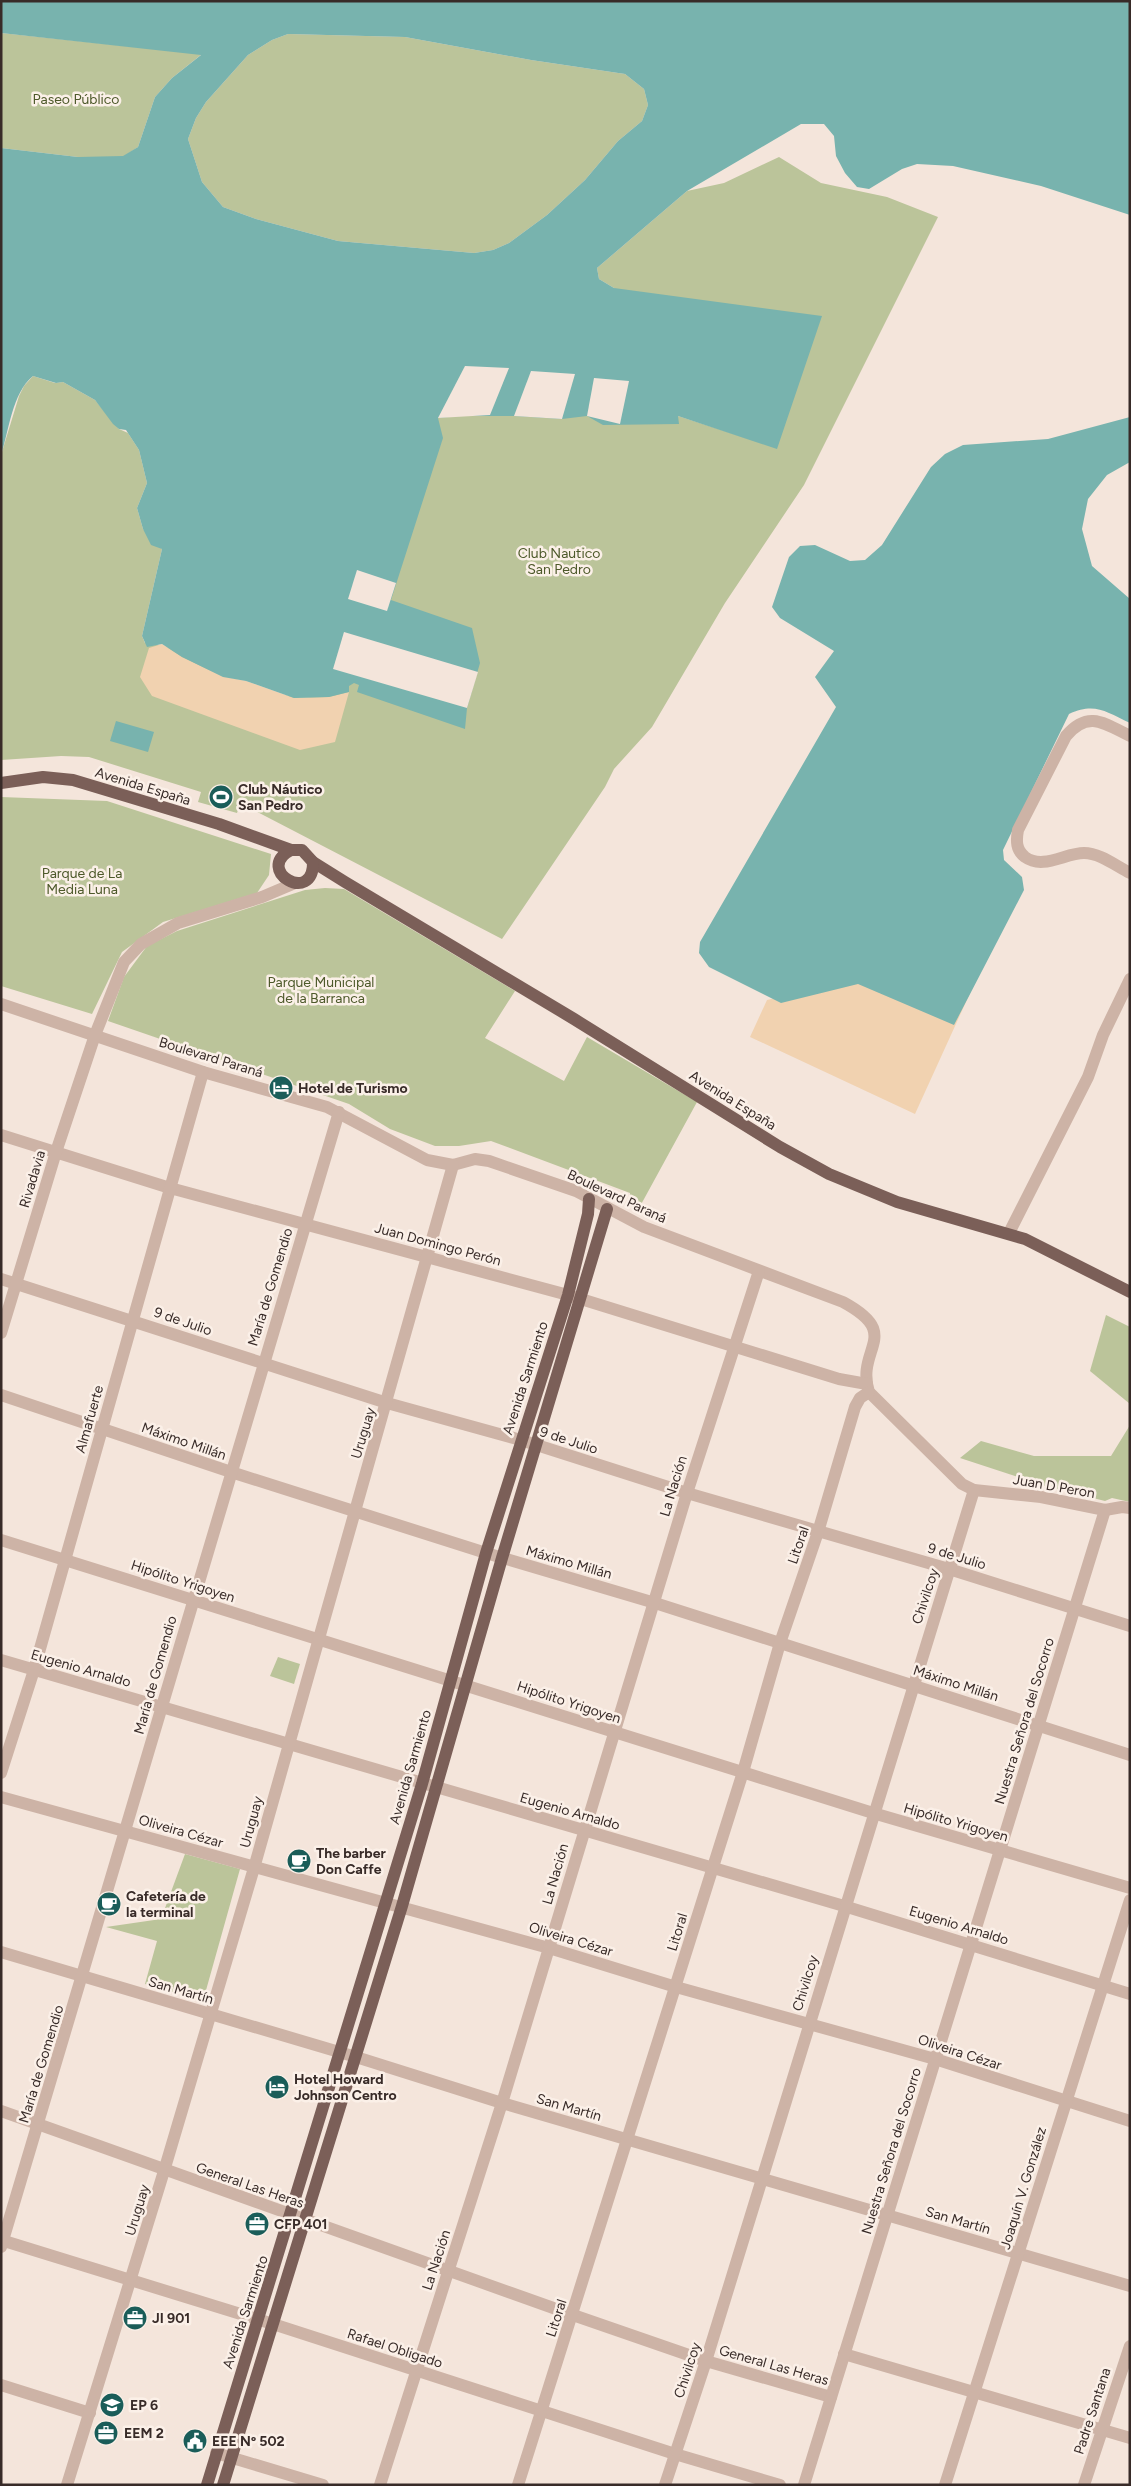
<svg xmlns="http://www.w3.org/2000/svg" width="1131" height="2486" font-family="Figtree,sans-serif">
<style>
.green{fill:#bbc49a}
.sand{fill:#f1d2b0}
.water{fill:#78b3ae;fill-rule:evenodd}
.pier{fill:#f4e5db}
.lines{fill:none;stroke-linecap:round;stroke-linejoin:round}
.minor{stroke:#cdb3a6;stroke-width:12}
.major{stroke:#7b5f58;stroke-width:12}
.labels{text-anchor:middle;stroke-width:5;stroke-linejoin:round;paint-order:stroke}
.park-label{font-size:14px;fill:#4d592a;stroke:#fbf0e8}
.street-label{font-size:14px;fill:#382b28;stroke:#fbf0e8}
.poi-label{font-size:14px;font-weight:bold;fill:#382b28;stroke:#fbf0e8;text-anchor:start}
</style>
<rect width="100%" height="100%" fill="#f4e5db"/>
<g class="green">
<polygon points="1,33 202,54 172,78 155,97 138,147 123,157 78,157 1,148"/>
<polygon points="288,34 405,37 531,60 625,74 644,89 648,105 642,121 618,141 585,180 547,215 509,243 493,250 474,253 338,241 256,219 223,207 202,182 188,139 196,118 206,102 248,55 272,40"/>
<path d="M779 157 821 183 887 197 938 217 804 485 725 603 652 727 614 769 605 787 502 939 244 805 240 804 237 813 198 802 201 792 89 757 61 756 1 760V455L19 396 24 386 33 376 55 383 63 382 95 400 119 429 128 433 139 450 147 483 137 508 143 529 162 549 142 636 145 643C175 644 196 664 222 676 244 686 288 699 311 697L333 669 419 404 678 416 777 448 614 288 599 279 597 268 687 191 724 183Z"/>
<polygon points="1,797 107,801 271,854 269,875 257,893 163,922 122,952 92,1014 1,986"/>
<polygon points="325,888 344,889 515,991 485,1038 564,1081 587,1037 697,1102 638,1210 630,1206 630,1193 491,1141 459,1146 435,1146 390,1129 349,1104 108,1021 124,977 147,946 177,931 305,890"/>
<polygon points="1106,1315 1130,1327 1130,1404 1090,1371"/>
<polygon points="1130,1425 1130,1502 1112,1498 1105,1501 1045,1486 960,1458 981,1441 1034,1456 1111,1456"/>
<polygon points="278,1657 300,1664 294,1684 270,1676"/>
<polygon points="185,1854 240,1869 203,2001 145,1984 157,1941 106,1927 161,1919"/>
</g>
<g class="sand">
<polygon points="162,644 182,657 222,676 246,681 294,698 329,697 349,692 335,742 300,750 152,696 140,677 149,648"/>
<polygon points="1011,903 915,1114 750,1037 767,1000 847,981"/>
</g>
<g class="water">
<path d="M1 1H1130V215L1041 186 953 166 917 164 902 169 869 189 857 187 845 173 836 156 834 136 824 124H801L687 191 597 268 599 279 614 288 822 316 777 449 678 416 679 424 603 425 587 416 562 419 514 416H459L438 418 443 438 391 600 472 628 480 663 467 708 465 729 357 692 359 685 354 683 349 686V692L329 697 294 698 246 681 223 677 182 657 162 644 147 647 142 636 162 549 151 545 143 529 137 508 147 483 139 450 126 430 119 429 113 424 95 400 63 382 56 383 33 376C12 393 9 431 1 455V148L78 157 123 156 138 147 155 97 172 78 201 55 1 33ZM288 34 405 37 531 60 625 74 644 89 648 105 642 121 618 141 585 180 547 215 509 243 493 250 474 253 338 241 256 219 223 207 202 182 188 139 196 118 206 102 248 55 272 40Z"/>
<path d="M1130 417V462L1107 475 1088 499 1082 529 1092 566 1130 599V723C1106 712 1095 702 1069 714L1003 850 1004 860 1022 877 1024 890 954 1025 858 984 781 1003 709 967 699 953 700 942 836 707 815 677 834 651 780 618 772 607 789 557 800 546 815 545 850 561 865 560 882 545 931 467 945 454 963 445 1048 439Z"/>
<polygon points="116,721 154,732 148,752 110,741"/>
</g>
<g class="pier">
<polygon points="465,366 509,368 490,415 438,418"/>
<polygon points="531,371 575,374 562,419 514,416"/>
<polygon points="594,378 629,381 620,424 587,416"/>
<polygon points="357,570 396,583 387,611 348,599"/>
<polygon points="344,632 478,672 467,708 333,669"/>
</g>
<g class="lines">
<g class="minor">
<path d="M1130 736C1104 723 1088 710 1066 736L1018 830C1016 841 1016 850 1025 857 1043 870 1065 853 1084 853 1100 853 1116 866 1130 873"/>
<path d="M1 1004 203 1072 327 1107 427 1160 453 1165 475 1159 489 1161 576 1191 644 1227 843 1302C904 1335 855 1348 869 1392L962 1484 974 1490 1041 1497 1105 1510 1122 1507 1130 1508"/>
<polyline points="1,1135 170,1188 568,1295 839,1379 867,1384"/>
<polyline points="1009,1233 1088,1077 1103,1035 1130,979"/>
<polyline points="1,1279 387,1403 521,1440 687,1493 949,1569 1130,1626"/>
<polyline points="1,1333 56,1152 95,1035 124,962 141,944 178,923 262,897 295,883"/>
<polyline points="1,1395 231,1472 486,1553 655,1603 1130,1755"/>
<polyline points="1,1540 873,1813 1130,1888"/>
<polyline points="1,1660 844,1906 1130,1994"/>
<polyline points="1,1773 34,1670 203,1072"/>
<polyline points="1,1797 549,1948 676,1987 935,2059 1130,2121"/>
<polyline points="1,1952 356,2057 502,2103 1130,2286"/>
<polyline points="1,2111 573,2315 706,2361 831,2397"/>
<polyline points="1,2240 273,2324 675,2454 780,2485"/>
<path d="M1 2247C116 1869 224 1490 339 1112"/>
<polyline points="844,2354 1130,2438"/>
<polyline points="1,2385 90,2413"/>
<polyline points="216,2453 323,2485"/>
<polyline points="67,2485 164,2171 254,1868 453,1165"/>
<polyline points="380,2485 502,2103 687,1493 759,1271"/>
<polyline points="518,2485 743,1772 780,1643 818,1532 855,1407 860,1398 869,1392"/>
<polyline points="665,2485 706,2361 974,1490"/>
<polyline points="804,2485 1105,1510"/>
<polyline points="945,2485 1130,1900"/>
<polyline points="1084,2485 1130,2346"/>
</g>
<g class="major">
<polyline points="1,783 43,777 73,780 219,824 291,850 302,850 313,862 345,882 574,1019 780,1147 829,1174 897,1202 1025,1239 1130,1292"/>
<path d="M291 850C253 870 314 906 313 862"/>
<polyline points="207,2485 422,1784 486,1553 568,1295 588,1214 589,1199"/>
<polyline points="223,2485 402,1906 502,1558 607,1209"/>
</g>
</g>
<defs>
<symbol id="stadium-disc" viewBox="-11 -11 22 22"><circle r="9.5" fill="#1a5d59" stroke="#fbf0e8"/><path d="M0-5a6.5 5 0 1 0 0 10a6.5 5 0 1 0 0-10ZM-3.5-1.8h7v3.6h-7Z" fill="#fff"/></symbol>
<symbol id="hotel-disc" viewBox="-11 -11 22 22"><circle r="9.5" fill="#1a5d59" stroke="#fbf0e8"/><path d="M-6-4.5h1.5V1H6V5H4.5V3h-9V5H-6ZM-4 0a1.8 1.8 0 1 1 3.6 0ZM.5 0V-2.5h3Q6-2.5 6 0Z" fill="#fff"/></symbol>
<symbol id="cafe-disc" viewBox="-11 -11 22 22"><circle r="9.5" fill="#1a5d59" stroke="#fbf0e8"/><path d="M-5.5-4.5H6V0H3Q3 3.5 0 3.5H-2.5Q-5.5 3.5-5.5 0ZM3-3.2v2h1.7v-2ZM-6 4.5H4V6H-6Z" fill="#fff"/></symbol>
<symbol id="office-disc" viewBox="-11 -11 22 22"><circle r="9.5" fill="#1a5d59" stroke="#fbf0e8"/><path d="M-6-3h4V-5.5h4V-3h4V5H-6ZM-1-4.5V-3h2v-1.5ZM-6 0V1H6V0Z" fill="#fff"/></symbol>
<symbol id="school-disc" viewBox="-11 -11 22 22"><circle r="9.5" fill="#1a5d59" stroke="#fbf0e8"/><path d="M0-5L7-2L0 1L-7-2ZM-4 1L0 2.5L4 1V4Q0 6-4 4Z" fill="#fff"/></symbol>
<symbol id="civic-disc" viewBox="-11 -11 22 22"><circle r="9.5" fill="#1a5d59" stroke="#fbf0e8"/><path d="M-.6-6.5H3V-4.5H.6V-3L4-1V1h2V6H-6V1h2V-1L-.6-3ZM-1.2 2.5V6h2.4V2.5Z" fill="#fff"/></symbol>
</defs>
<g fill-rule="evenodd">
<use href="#stadium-disc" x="207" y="783" width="28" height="28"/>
<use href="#hotel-disc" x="267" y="1074" width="28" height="28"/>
<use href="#cafe-disc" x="285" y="1847" width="28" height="28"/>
<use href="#cafe-disc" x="95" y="1890" width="28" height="28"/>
<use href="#hotel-disc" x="263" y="2073" width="28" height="28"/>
<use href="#office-disc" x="243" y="2210" width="28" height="28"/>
<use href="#office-disc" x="121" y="2304" width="28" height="28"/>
<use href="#school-disc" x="98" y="2391" width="28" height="28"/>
<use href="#office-disc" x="92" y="2419" width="28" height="28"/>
<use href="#civic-disc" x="181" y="2427" width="28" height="28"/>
</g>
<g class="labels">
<g class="park-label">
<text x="76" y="104">Paseo Público</text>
<text x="559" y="558">Club Nautico<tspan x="559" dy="16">San Pedro</tspan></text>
<text x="82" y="878">Parque de La<tspan x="82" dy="16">Media Luna</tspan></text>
<text x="321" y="987">Parque Municipal<tspan x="321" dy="16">de la Barranca</tspan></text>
</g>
<g class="street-label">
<text transform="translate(143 786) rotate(17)" y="5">Avenida España</text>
<text transform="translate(211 1057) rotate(17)" y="5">Boulevard Paraná</text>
<text transform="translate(733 1100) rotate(32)" y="5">Avenida España</text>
<text transform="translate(32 1179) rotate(-73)" y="5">Rivadavia</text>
<text transform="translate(617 1196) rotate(25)" y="5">Boulevard Paraná</text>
<text transform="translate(438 1244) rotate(15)" y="5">Juan Domingo Perón</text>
<text transform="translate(270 1287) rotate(-73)" y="5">María de Gomendio</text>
<text transform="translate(183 1321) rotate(19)" y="5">9 de Julio</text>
<text transform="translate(525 1378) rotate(-72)" y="5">Avenida Sarmiento</text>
<text transform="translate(89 1419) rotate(-74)" y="5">Almafuerte</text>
<text transform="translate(363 1433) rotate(-73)" y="5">Uruguay</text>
<text transform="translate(569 1440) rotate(18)" y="5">9 de Julio</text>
<text transform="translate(184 1441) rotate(19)" y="5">Máximo Millán</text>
<text transform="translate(673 1486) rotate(-73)" y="5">La Nación</text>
<text transform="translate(1054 1486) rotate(10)" y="5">Juan D Peron</text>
<text transform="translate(798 1545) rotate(-71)" y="5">Litoral</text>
<text transform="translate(957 1556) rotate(17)" y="5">9 de Julio</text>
<text transform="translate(569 1562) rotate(16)" y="5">Máximo Millán</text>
<text transform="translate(183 1581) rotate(18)" y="5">Hipólito Yrigoyen</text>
<text transform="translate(925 1596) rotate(-72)" y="5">Chivilcoy</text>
<text transform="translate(81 1668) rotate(16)" y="5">Eugenio Arnaldo</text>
<text transform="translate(155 1675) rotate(-74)" y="5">María de Gomendio</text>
<text transform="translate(956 1683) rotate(18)" y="5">Máximo Millán</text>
<text transform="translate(569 1702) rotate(18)" y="5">Hipólito Yrigoyen</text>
<text transform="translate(1024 1721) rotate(-73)" y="5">Nuestra Señora del Socorro</text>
<text transform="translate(410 1767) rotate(-74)" y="5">Avenida Sarmiento</text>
<text transform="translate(570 1811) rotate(16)" y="5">Eugenio Arnaldo</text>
<text transform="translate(251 1822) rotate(-75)" y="5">Uruguay</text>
<text transform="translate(956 1822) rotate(16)" y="5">Hipólito Yrigoyen</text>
<text transform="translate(181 1831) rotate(16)" y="5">Oliveira Cézar</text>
<text transform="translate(555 1874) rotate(-74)" y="5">La Nación</text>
<text transform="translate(959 1925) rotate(17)" y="5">Eugenio Arnaldo</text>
<text transform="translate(677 1932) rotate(-73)" y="5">Litoral</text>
<text transform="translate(571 1939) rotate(17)" y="5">Oliveira Cézar</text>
<text transform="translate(805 1983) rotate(-73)" y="5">Chivilcoy</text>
<text transform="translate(181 1990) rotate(16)" y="5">San Martín</text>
<text transform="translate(960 2052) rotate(18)" y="5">Oliveira Cézar</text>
<text transform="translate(41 2064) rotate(-73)" y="5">María de Gomendio</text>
<text transform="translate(569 2107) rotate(16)" y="5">San Martín</text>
<text transform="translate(891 2151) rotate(-73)" y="5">Nuestra Señora del Socorro</text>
<text transform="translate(250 2185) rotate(19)" y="5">General Las Heras</text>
<text transform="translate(1023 2188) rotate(-73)" y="5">Joaquín V. González</text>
<text transform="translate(137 2210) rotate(-73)" y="5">Uruguay</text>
<text transform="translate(958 2220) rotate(16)" y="5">San Martín</text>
<text transform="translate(436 2260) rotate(-72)" y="5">La Nación</text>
<text transform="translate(245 2312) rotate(-72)" y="5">Avenida Sarmiento</text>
<text transform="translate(556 2318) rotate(-72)" y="5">Litoral</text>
<text transform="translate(395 2348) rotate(18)" y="5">Rafael Obligado</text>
<text transform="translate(774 2365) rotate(16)" y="5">General Las Heras</text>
<text transform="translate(687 2370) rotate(-72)" y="5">Chivilcoy</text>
<text transform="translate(1092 2411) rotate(-72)" y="5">Padre Santana</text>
</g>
<g class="poi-label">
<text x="238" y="794">Club Náutico<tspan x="238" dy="16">San Pedro</tspan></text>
<text x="298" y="1093">Hotel de Turismo</text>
<text x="316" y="1858">The barber<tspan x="316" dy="16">Don Caffe</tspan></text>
<text x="126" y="1901">Cafetería de<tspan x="126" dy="16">la terminal</tspan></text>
<text x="294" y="2084">Hotel Howard<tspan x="294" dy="16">Johnson Centro</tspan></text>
<text x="274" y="2229">CFP 401</text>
<text x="152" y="2323">JI 901</text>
<text x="130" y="2410">EP 6</text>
<text x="124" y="2438">EEM 2</text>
<text x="212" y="2446">EEE Nº 502</text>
</g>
</g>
<rect width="1131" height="2486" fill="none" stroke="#382b28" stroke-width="5"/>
</svg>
